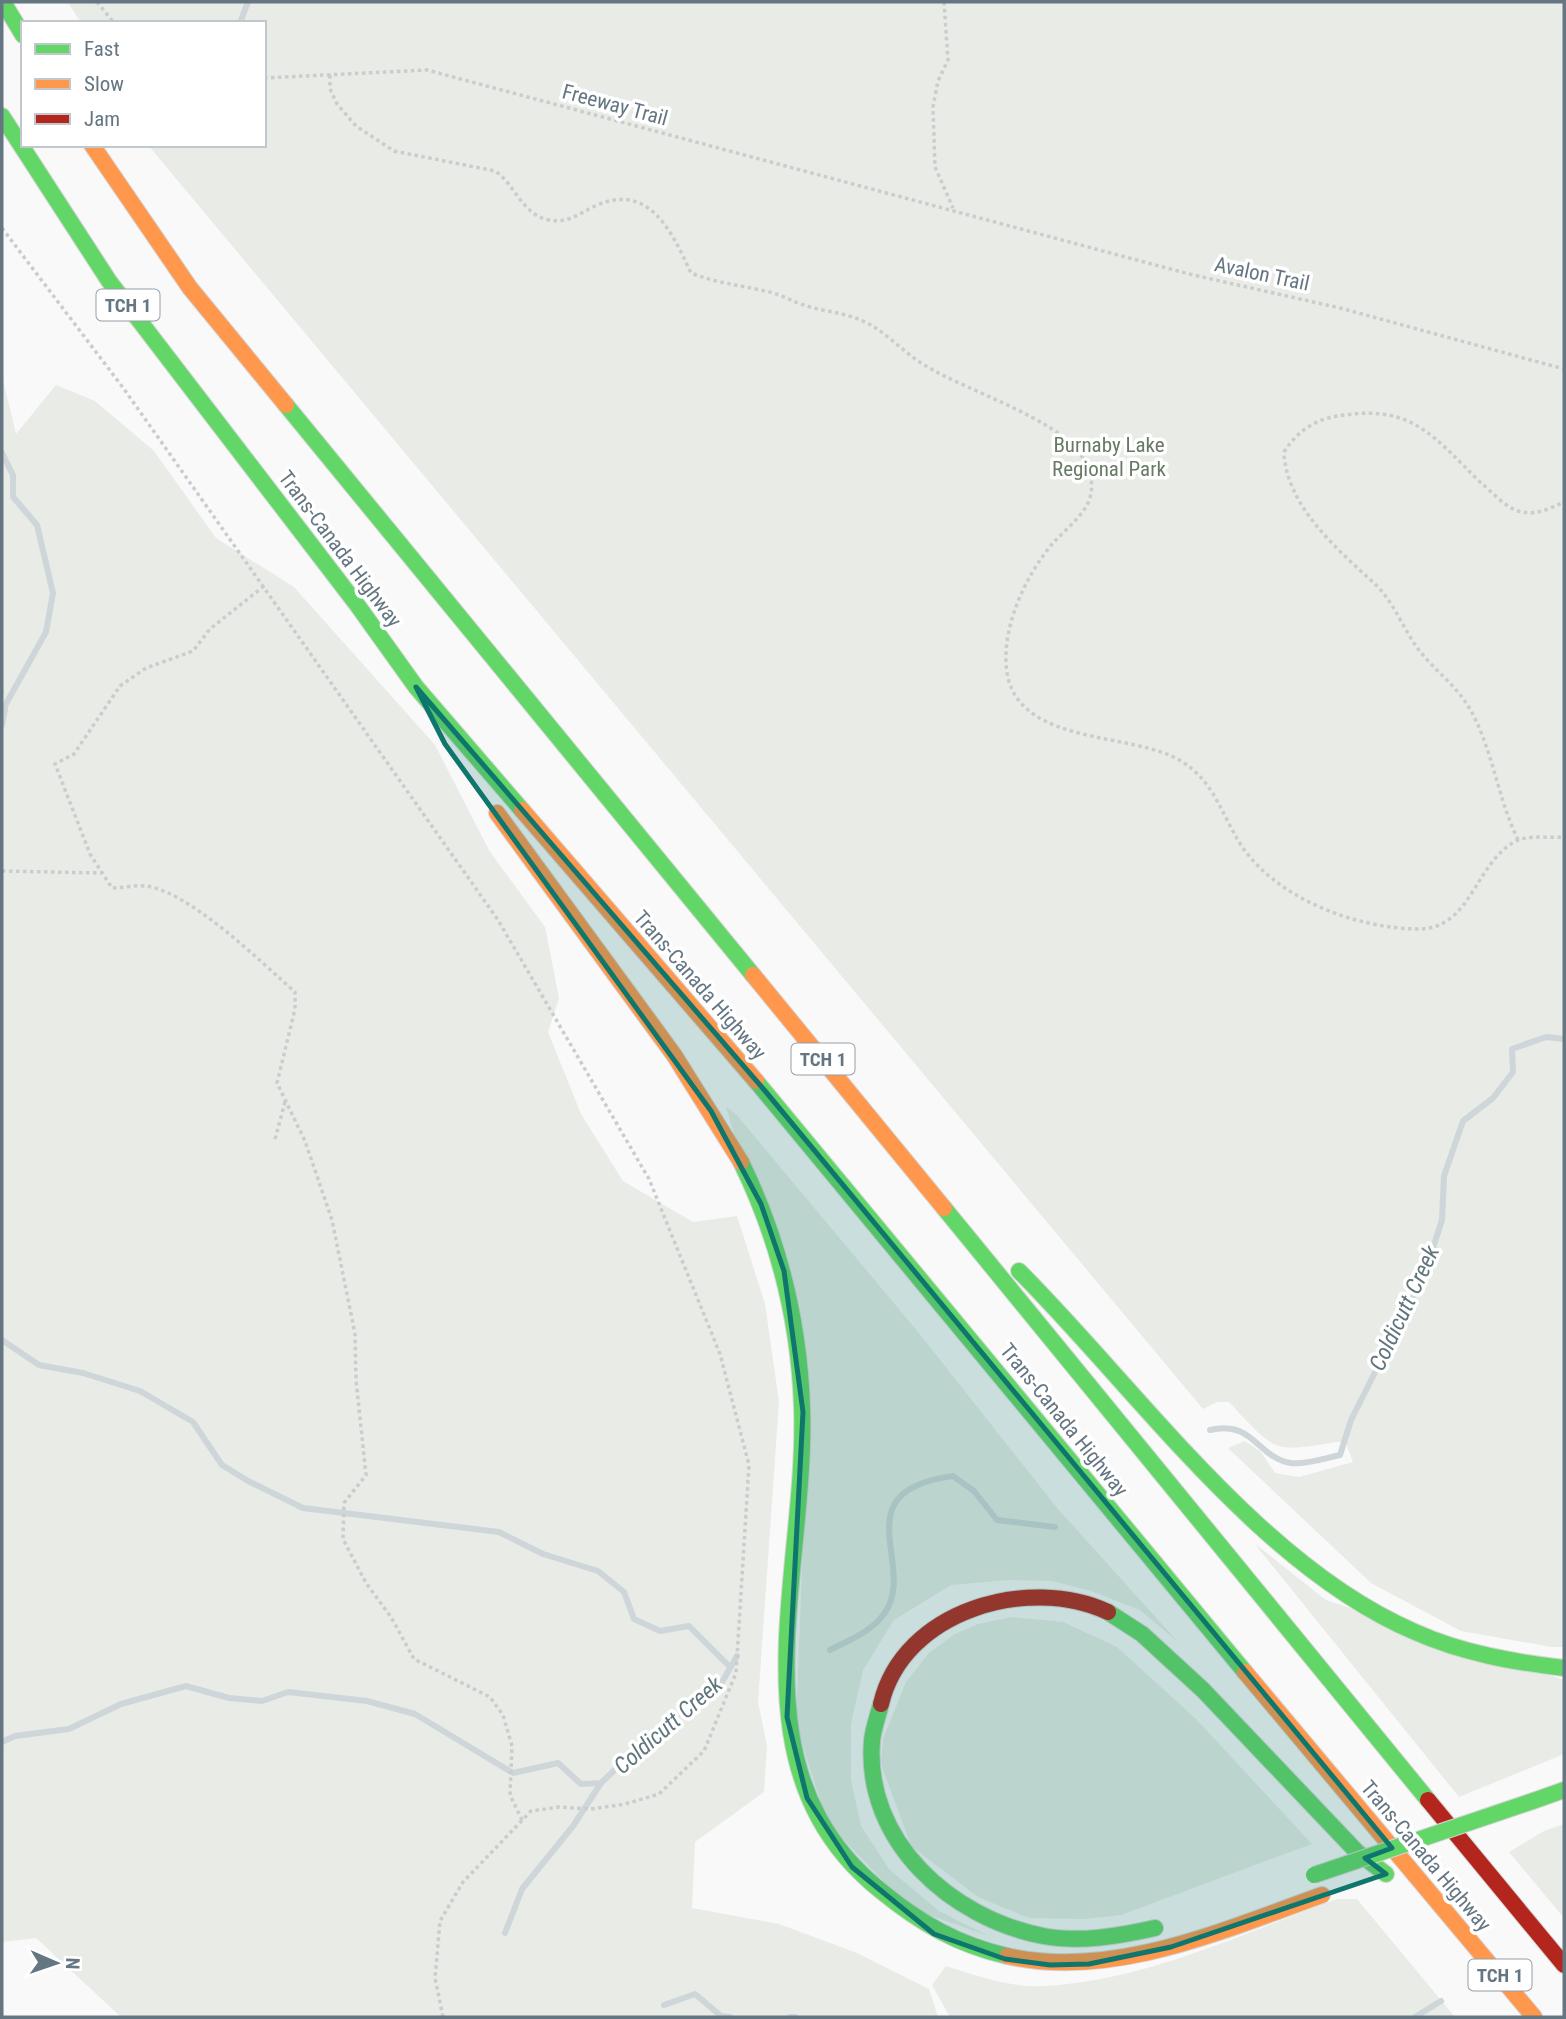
<svg xmlns="http://www.w3.org/2000/svg" width="1566" height="2019" font-family="'Roboto Condensed',sans-serif">
<style>
.green{fill:#e8ebe6}
.lines{fill:none;stroke-linecap:round;stroke-linejoin:round}
.stream{stroke:#ced6d9;stroke-width:6}
.fast-casing{stroke:#d5d6d6;stroke-width:18}
.slow-casing{stroke:#d5d6d6;stroke-width:18}
.jam-casing{stroke:#d5d6d6;stroke-width:18}
.path{stroke:#cbcccd;stroke-width:3.5;stroke-dasharray:3.5 3.5;stroke-linecap:butt}
.fast{stroke:#63d668;stroke-width:16}
.slow{stroke:#ff974d;stroke-width:16}
.jam{stroke:#b3261e;stroke-width:16}
.fast-bridge-casing{stroke:#d5d6d6;stroke-width:18;stroke-linecap:butt}
.fast-bridge{stroke:#63d668;stroke-width:16}
.marked{fill:#0f766e;fill-opacity:0.2;stroke:#0f766e;stroke-width:5;stroke-linejoin:round}
.labels{text-anchor:middle;stroke-width:7;stroke-linejoin:round;paint-order:stroke}
.shield{fill:#fff;stroke:#939fa8;stroke-width:2}
.shield-label{font-size:19px;font-weight:bold;fill:#657683}
.street-label{font-size:21px;fill:#657683;stroke:#fff}
.park-label{font-size:21px;fill:#687a64;stroke:#fff}
.water-label{font-size:23px;font-style:italic;fill:#60757c;stroke:#fff}
</style>
<rect width="100%" height="100%" fill="#f9f9f9"/>
<g class="green">
<path d="M68 2H1564V1647H1552L1461 1631 1371 1583 1228 1448 1245 1441 1261 1452 1275 1473 1299 1477 1353 1462 1345 1441C1273 1451 1280 1457 1229 1402H1217L1203 1409 148 145H264V23H81Z"/>
<polygon points="2,376 16,434 56,385 95,401 154,451 216,538 294,587 435,745 490,852 545,927 559,998 548,1032 581,1114 623,1181 693,1222 737,1216 765,1304 779,1402 758,1702 767,1746 764,1792 695,1842 692,1908 779,1924 857,1953 929,1989 938,2017 121,2017 36,1938 2,1942"/>
<polygon points="726,1107 736,1114 918,1332 1058,1509 1178,1642 1140,1610 1091,1591 1052,1581 1009,1580 951,1585 894,1620 863,1670 851,1724 851,1780 861,1826 889,1869 939,1911 989,1936 909,1908 827,1822 796,1724 809,1384"/>
<polygon points="1254,1543 1326,1600 1564,1680 1564,1754 1459,1797"/>
<polygon points="1012,1617 1063,1622 1117,1647 1197,1720 1312,1844 1121,1915 1085,1919 1029,1918 978,1897 911,1846 881,1764 883,1739 906,1682 928,1654 953,1635 978,1624"/>
<polygon points="1564,1824 1564,1918 1509,1852 1544,1831"/>
<path d="M1337 1899H1357L1455 2017H950L932 1985 946 1966C977 1976 1011 1988 1045 1986 1144 1981 1245 1933 1337 1899Z"/>
</g>
<g class="lines">
<g class="stream">
<polyline points="240,23 248,2"/>
<polyline points="2,453 13,475 13,497 37,525 53,593 46,632 2,711"/>
<polyline points="2,725 5,709"/>
<polyline points="2,1340 39,1365 83,1373 140,1391 193,1422 222,1465 248,1481 303,1508 499,1532 543,1554 598,1571 624,1592 634,1619 660,1631 689,1626 729,1666"/>
<path d="M1210 1430C1254 1420 1256 1457 1291 1463 1305 1465 1326 1458 1340 1455L1351 1420 1425 1273 1442 1220 1444 1176 1463 1121 1493 1098 1513 1072 1512 1049 1546 1037 1564 1039"/>
<path d="M830 1650C849 1640 871 1632 884 1614 919 1567 840 1491 953 1476L974 1491 997 1520 1055 1527"/>
<polyline points="2,1742 15,1736 69,1729 121,1704 186,1686 229,1698 262,1701 288,1692 367,1701 415,1714 513,1773 558,1763 581,1784 601,1783 622,1763 656,1742 675,1716 721,1684 737,1656"/>
<polyline points="505,1933 522,1889 573,1826 601,1783"/>
<polyline points="664,2005 695,1994 721,2016 730,2017"/>
<polyline points="790,2017 795,2017"/>
<polyline points="1415,2017 1441,2001"/>
</g>
<defs>
<g id="fast">
<polyline points="3,2 23,35"/>
<polyline points="2,116 109,281 358,606 416,687 522,810"/>
<polyline points="286,405 753,975"/>
<polyline points="756,1081 1245,1672"/>
<path d="M741 1162C779 1240 799 1320 802 1407 808 1573 728 1769 881 1891 920 1923 958 1945 1007 1956"/>
<polyline points="944,1208 1428,1800"/>
<path d="M1019 1271C1137 1389 1260 1566 1415 1632 1462 1653 1513 1662 1564 1668"/>
<polyline points="1108,1612 1142,1634 1203,1690 1357,1852 1386,1874"/>
<path d="M881 1704C878 1716 873 1729 872 1741 864 1841 951 1918 1043 1936 1080 1943 1119 1936 1155 1928"/>
<polyline points="1533,1801 1564,1790"/>
</g>
<g id="slow">
<polyline points="92,145 190,288 286,405"/>
<polyline points="522,810 756,1081"/>
<polyline points="497,813 674,1055 741,1162"/>
<polyline points="753,975 944,1208"/>
<polyline points="1245,1672 1534,2017"/>
<path d="M1007 1956C1112 1980 1224 1930 1322 1895"/>
</g>
<g id="jam">
<path d="M881 1704C903 1610 1029 1575 1108 1612"/>
<polyline points="1428,1800 1564,1965"/>
</g>
</defs>
<use href="#fast" class="fast-casing"/>
<use href="#slow" class="slow-casing"/>
<use href="#jam" class="jam-casing"/>
<g class="path">
<polyline points="97,2 114,23"/>
<polyline points="944,2 948,60 938,81 933,107 935,167 953,208"/>
<path d="M330 75V89L337 104 356 126 394 151 495 171C515 184 522 215 549 220 567 224 580 213 595 206 649 181 672 232 691 273 716 283 739 285 765 291 778 293 791 301 804 305 821 311 840 312 858 319 882 327 903 353 926 366 967 391 1056 418 1081 455 1090 469 1095 485 1089 501 1082 517 1065 530 1053 543 1025 576 998 633 1008 678 1025 746 1134 732 1181 761 1215 782 1221 814 1241 845 1276 898 1354 928 1417 929 1472 930 1474 863 1516 841 1528 835 1550 838 1564 837"/>
<polyline points="264,78 427,70 1189,274 1340,308 1564,369"/>
<polyline points="2,228 124,389 498,920 649,1179 720,1354 749,1465 736,1673 704,1751 659,1794 625,1804 591,1809 559,1807 531,1811 463,1882 440,1921 435,1978 443,2017"/>
<path d="M264 586 210 629 193 651 146 668 120 686 74 754 55 764 90 854 112 888C123 888 134 885 145 886 188 890 262 963 295 992V1009L277 1083 305 1141 332 1220 355 1334 356 1380 366 1475 344 1503 343 1539 366 1583 391 1617 414 1659 490 1697 503 1715 512 1746 510 1795 522 1820"/>
<path d="M1518 840C1498 799 1493 751 1471 711 1457 685 1432 669 1416 646 1402 626 1393 601 1375 584 1338 550 1286 506 1284 452 1299 429 1317 418 1345 415 1413 405 1435 438 1480 482 1491 491 1505 507 1518 511 1535 516 1549 509 1564 502"/>
<polyline points="2,871 101,873"/>
<polyline points="275,1139 285,1102"/>
</g>
<use href="#fast" class="fast"/>
<use href="#slow" class="slow"/>
<use href="#jam" class="jam"/>
<defs>
<polyline id="fast-bridge" points="1314,1875 1533,1801"/>
</defs>
<use href="#fast-bridge" class="fast-bridge-casing"/>
<use href="#fast-bridge" class="fast-bridge"/>
</g>
<path class="marked" d="M416 687 766 1092 1392 1848 1365 1858 1386 1874 1171 1947 1089 1964 1050 1965 1005 1959 934 1934 852 1867 807 1798 787 1717 803 1412 784 1271 761 1204 711 1111 445 744Z"/>
<g class="labels">
<g class="shield">
<rect x="96.5" y="289.5" width="63" height="31" rx="5"/>
<rect x="791.5" y="1043.5" width="63" height="31" rx="5"/>
<rect x="1468.5" y="1959.5" width="63" height="31" rx="5"/>
</g>
<g class="shield-label">
<text x="128" y="312">TCH 1</text>
<text x="823" y="1066">TCH 1</text>
<text x="1500" y="1982">TCH 1</text>
</g>
<g class="street-label">
<text transform="translate(615 105) rotate(15)" y="7">Freeway Trail</text>
<text transform="translate(1262 274) rotate(12)" y="7">Avalon Trail</text>
<text transform="translate(340 549) rotate(53)" y="7">Trans-Canada Highway</text>
<text transform="translate(700 985) rotate(49)" y="7">Trans-Canada Highway</text>
<text transform="translate(1064 1420) rotate(51)" y="7">Trans-Canada Highway</text>
<text transform="translate(1426 1856) rotate(50)" y="7">Trans-Canada Highway</text>
</g>
<g class="park-label">
<text x="1109" y="452">Burnaby Lake<tspan x="1109" dy="24">Regional Park</tspan></text>
</g>
<g class="water-label">
<text transform="translate(1404 1308) rotate(-65)" y="8">Coldicutt Creek</text>
<text transform="translate(668 1725) rotate(-41)" y="8">Coldicutt Creek</text>
</g>
</g>
<rect width="1566" height="2019" fill="none" stroke="#657683" stroke-width="7"/>
<rect x="21" y="21" width="245" height="126" fill="#ffffff" stroke="#c1c8cd" stroke-width="2"/>
<rect x="35" y="44" width="35" height="10" fill="#63d668" stroke="#c1c8cd" stroke-width="2"/>
<text x="84" y="56" font-size="21" fill="#657683">Fast</text>
<rect x="35" y="79" width="35" height="10" fill="#ff974d" stroke="#c1c8cd" stroke-width="2"/>
<text x="84" y="91" font-size="21" fill="#657683">Slow</text>
<rect x="35" y="114" width="35" height="10" fill="#b3261e" stroke="#c1c8cd" stroke-width="2"/>
<text x="84" y="126" font-size="21" fill="#657683">Jam</text>
<g transform="translate(56 1963) rotate(92)" stroke="#ffffff" stroke-width="5" paint-order="stroke">
<path d="M0-5L12 26L0 18L-12 26Z" fill="#657683"/>
<text y="-10" font-size="19" font-weight="bold" text-anchor="middle" fill="#657683">N</text>
</g>
</svg>
